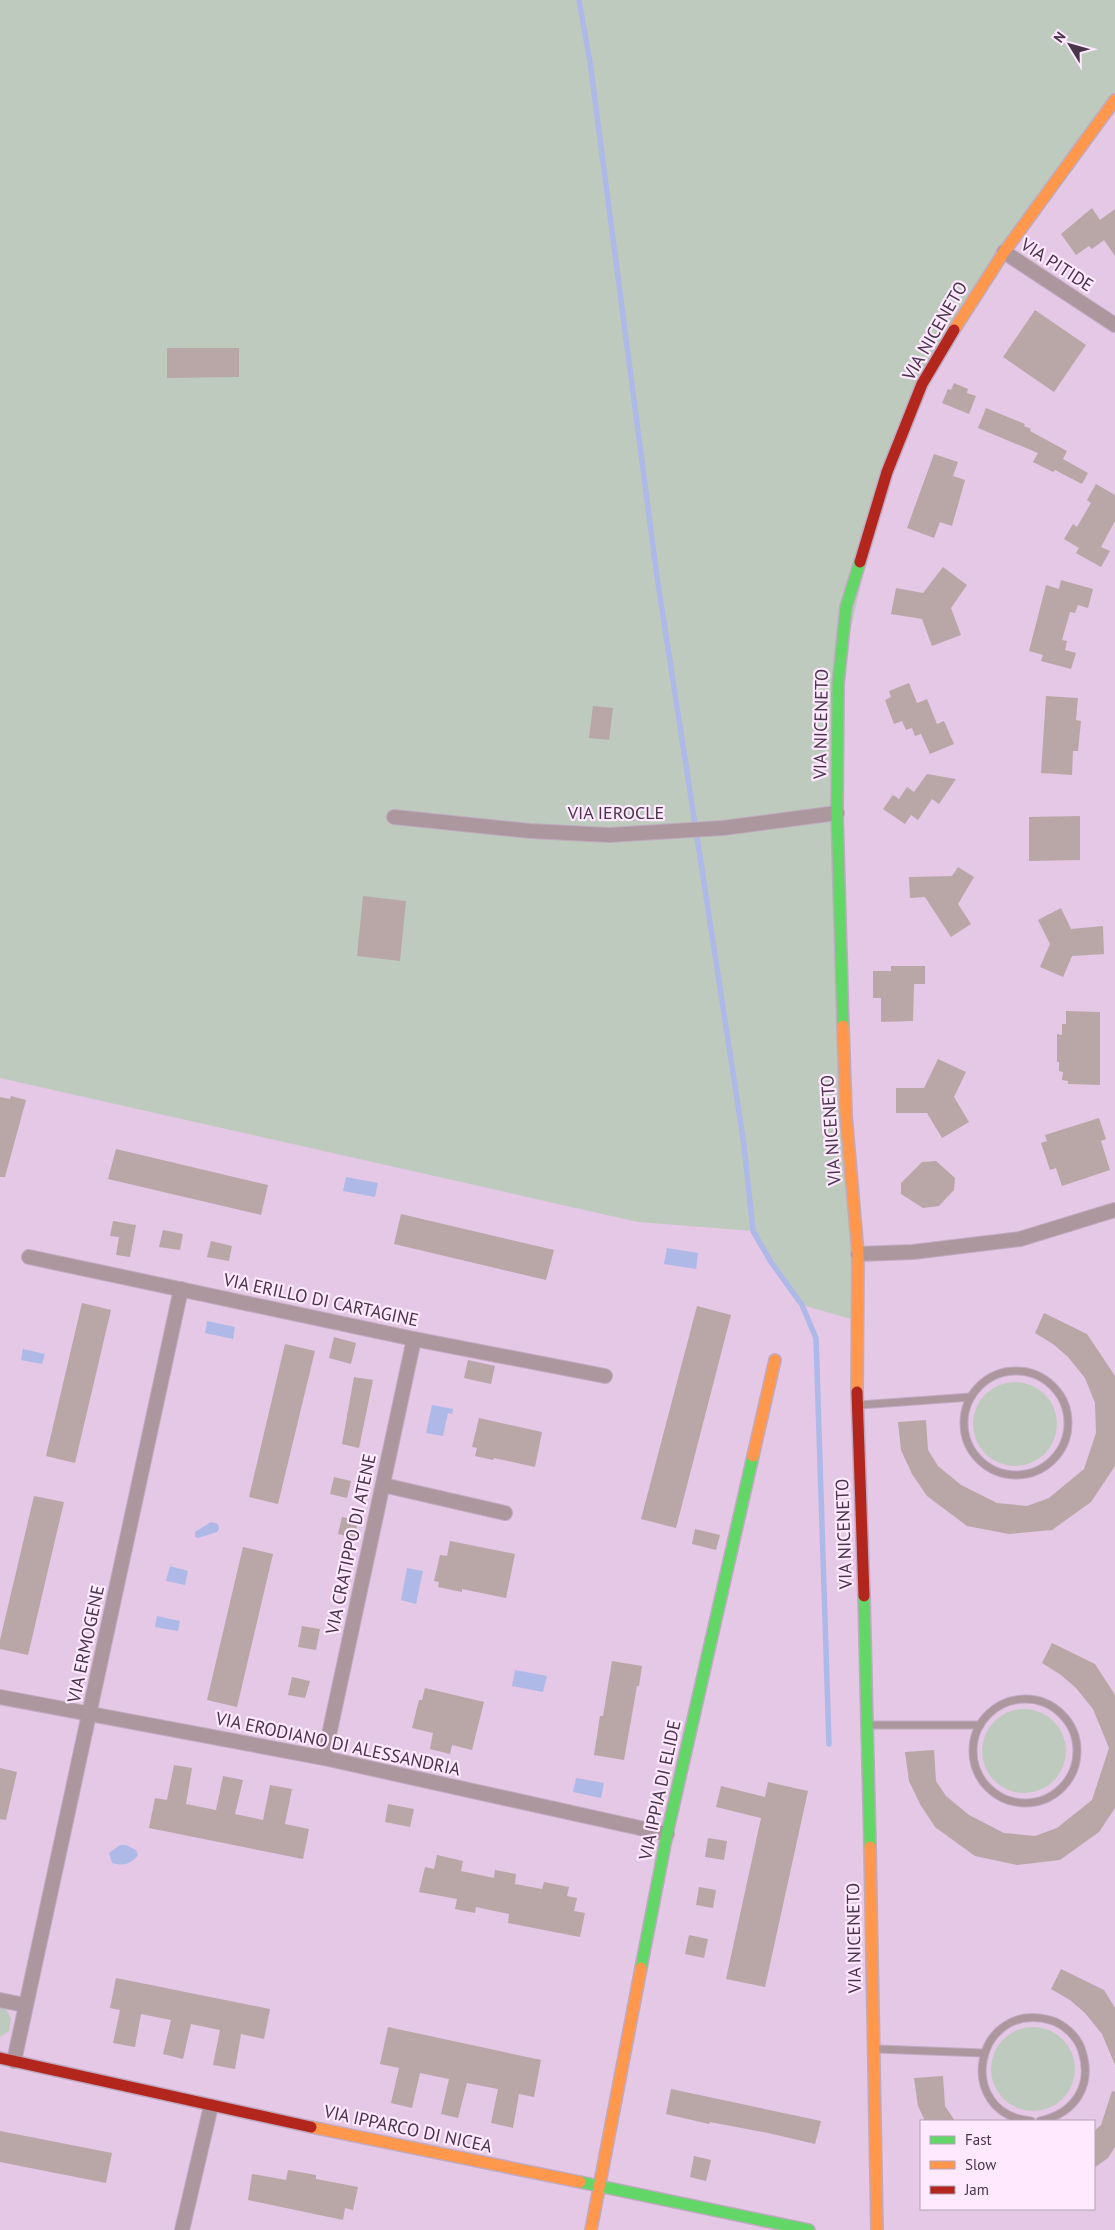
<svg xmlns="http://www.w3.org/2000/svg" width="1115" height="2230" font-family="'PT Sans',sans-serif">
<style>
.green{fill:#becabe}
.water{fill:#aeb9e8}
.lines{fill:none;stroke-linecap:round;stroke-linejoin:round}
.stream{stroke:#aeb9e8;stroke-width:5.5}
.building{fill:#b9a6a7}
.lane-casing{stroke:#c0aac1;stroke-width:9}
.street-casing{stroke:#c0aac1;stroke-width:16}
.fast-casing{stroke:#c0aac1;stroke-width:14}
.slow-casing{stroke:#c0aac1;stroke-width:14}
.jam-casing{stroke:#c0aac1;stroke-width:14}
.lane{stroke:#ac979e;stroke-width:7}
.street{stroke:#ac979e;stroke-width:14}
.fast{stroke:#63d668;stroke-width:11}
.slow{stroke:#ff974d;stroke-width:11}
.jam{stroke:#b3261e;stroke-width:11}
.labels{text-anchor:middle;stroke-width:4.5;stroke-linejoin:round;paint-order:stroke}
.street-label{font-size:18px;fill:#49344a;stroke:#fee9ff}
</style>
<rect width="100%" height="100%" fill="#e4c8e5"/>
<g class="green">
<polygon points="0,0 1115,0 1115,99 957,324 887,472 838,684 858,1321 802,1305 771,1262 753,1231 638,1222 0,1078"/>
<circle cx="1015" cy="1424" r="42"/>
<circle cx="1024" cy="1751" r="42"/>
<polygon points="0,2007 6,2010 11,2018 9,2031 0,2037"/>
<circle cx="1033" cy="2069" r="42"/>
</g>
<g class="water">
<polygon points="346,1177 378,1183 375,1197 343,1191"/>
<polygon points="667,1248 698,1253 696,1269 664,1264"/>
<polygon points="207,1321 235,1327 233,1339 205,1333"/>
<polygon points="23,1349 45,1354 42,1364 21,1360"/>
<polygon points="432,1405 453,1409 452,1414 448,1413 443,1436 426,1433"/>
<polygon points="211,1522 218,1524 219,1529 217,1532 198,1538 195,1537 195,1532"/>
<polygon points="170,1566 188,1571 185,1585 166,1581"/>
<polygon points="407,1568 423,1571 416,1604 401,1600"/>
<polygon points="157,1616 180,1621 178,1631 155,1627"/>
<polygon points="515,1670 547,1676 543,1692 512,1686"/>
<polygon points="576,1778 604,1783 601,1798 573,1792"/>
<path d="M120 1845H126L136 1850 138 1855C130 1865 123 1866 112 1863L109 1853Z"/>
</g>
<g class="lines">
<g class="stream">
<polyline points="579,0 590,62 657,577 695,824"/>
<polyline points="697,837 744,1145 753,1231 771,1262 802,1305 816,1338 829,1744"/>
</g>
</g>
<g class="building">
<polygon points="1092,208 1100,220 1115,209 1115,256 1104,240 1092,249 1089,246 1076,255 1061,234"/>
<polygon points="1035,310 1086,345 1054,392 1003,357"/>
<polygon points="167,348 239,348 239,377 167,378"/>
<polygon points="954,383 968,389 967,393 976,396 969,414 942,403 948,389 951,390"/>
<polygon points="986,408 1025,424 1024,426 1031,429 1030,431 1067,451 1063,459 1088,473 1082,484 1055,470 1053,472 1033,462 1038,453 978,428"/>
<polygon points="934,454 958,462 953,476 965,480 952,526 940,522 934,538 907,528"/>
<polygon points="1096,484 1115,495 1115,521 1101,547 1110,551 1101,567 1076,553 1079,548 1064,539 1073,524 1077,527 1091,503 1087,500"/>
<polygon points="943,567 967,585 951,608 961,635 932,646 922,619 891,614 896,588 923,593"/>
<polygon points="1061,580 1093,589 1088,608 1078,605 1075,613 1070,612 1062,640 1067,641 1065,650 1076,653 1071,669 1041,661 1043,655 1029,651 1046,585 1059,589"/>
<polygon points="909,683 917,703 927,699 937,724 944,721 954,744 930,754 921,734 915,736 912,728 906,730 902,721 894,724 885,700 891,697 889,691"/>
<polygon points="1046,696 1078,698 1076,720 1081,721 1078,751 1073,751 1072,775 1041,773"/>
<polygon points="593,706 613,708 609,740 589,738"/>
<polygon points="927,774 956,779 939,804 932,799 918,820 911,815 905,824 883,809 893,795 899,799 907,787 914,792"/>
<polygon points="1080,816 1080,860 1029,861 1029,817"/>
<polygon points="958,867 974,877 958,904 971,924 951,937 925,897 910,898 909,877 952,876"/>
<polygon points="363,896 406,901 400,961 357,956"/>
<polygon points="1061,908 1071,929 1103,926 1104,954 1072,956 1063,977 1040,967 1050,944 1038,920"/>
<polygon points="891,966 925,966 925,984 914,984 913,1021 881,1022 881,998 873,998 873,971 891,971"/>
<polygon points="1066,1011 1100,1012 1100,1085 1068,1084 1068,1081 1062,1080 1063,1072 1059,1071 1059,1062 1057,1062 1057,1034 1062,1035 1062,1024 1066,1024"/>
<polygon points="938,1059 966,1072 954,1097 969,1122 942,1138 927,1113 896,1113 896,1088 924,1088"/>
<polygon points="11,1096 26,1100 5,1177 0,1177 0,1097 10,1099"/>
<polygon points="1099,1118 1106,1139 1101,1141 1110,1170 1062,1186 1056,1168 1050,1170 1041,1143 1047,1141 1045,1135"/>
<polygon points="116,1149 268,1185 261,1215 108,1179"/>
<polygon points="936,1161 955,1178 954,1190 939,1206 923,1208 901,1194 901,1183 922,1162"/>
<polygon points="401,1214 554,1250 546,1280 394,1244"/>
<polygon points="113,1221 136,1225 130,1257 116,1255 119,1237 110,1236"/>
<polygon points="163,1230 183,1234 180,1250 159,1247"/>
<polygon points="211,1241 232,1246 229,1261 207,1257"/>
<polygon points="82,1303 111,1310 75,1463 46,1456"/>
<polygon points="697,1306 731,1315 676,1528 641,1519"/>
<polygon points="1044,1313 1087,1334 1115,1376 1115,1466 1091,1502 1052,1530 1009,1534 967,1526 927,1496 912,1474 901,1450 898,1422 926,1420 928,1450 938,1466 961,1485 997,1503 1027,1506 1049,1498 1084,1469 1096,1433 1095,1403 1085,1378 1068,1357 1053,1344 1035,1333"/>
<polygon points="334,1337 356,1343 351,1364 329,1358"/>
<polygon points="285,1344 315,1351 278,1504 249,1497"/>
<polygon points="468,1360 495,1366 491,1384 464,1378"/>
<polygon points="354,1377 373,1380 359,1448 342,1444"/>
<polygon points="479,1418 542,1432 535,1467 494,1458 493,1460 475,1456 477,1448 472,1447"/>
<polygon points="334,1477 351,1481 347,1498 330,1494"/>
<polygon points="34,1496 64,1502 28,1655 0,1649 0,1640"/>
<polygon points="342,1517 358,1520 355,1538 338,1534"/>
<polygon points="695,1529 720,1535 716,1550 692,1544"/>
<polygon points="450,1541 515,1554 506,1598 462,1589 462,1592 438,1587 439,1582 434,1581 440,1555 447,1556"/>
<polygon points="243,1547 273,1554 237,1707 207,1700"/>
<polygon points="302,1626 320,1629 316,1650 298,1647"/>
<polygon points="1052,1643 1095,1664 1115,1695 1115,1808 1099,1832 1060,1860 1017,1865 975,1856 935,1827 920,1804 909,1781 905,1752 934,1750 936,1781 946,1796 969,1815 1004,1833 1035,1836 1057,1828 1092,1800 1109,1748 1093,1709 1076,1688 1061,1675 1042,1663"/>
<polygon points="612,1661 642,1666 639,1686 637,1686 624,1760 594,1755 600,1716 603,1716"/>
<polygon points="292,1677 310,1681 305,1698 288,1695"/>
<polygon points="425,1688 484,1702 472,1750 452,1745 450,1754 430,1749 433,1733 412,1728 419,1700 422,1700"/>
<polygon points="174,1765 192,1768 186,1804 216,1810 223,1776 243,1780 235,1814 263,1820 270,1785 292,1789 285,1824 309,1829 303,1859 149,1828 155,1798 167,1800"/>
<polygon points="0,1768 17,1772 6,1820 0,1819"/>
<polygon points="768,1782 808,1791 765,1987 726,1979 761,1818 716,1807 721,1786 765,1797"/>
<polygon points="388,1804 414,1809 410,1827 385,1822"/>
<polygon points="708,1838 727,1841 724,1860 705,1857"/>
<polygon points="437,1855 463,1861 461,1871 494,1878 495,1870 516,1874 515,1884 542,1889 544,1882 569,1887 567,1896 577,1898 574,1911 585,1913 580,1937 508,1923 509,1914 476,1907 475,1913 455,1909 457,1899 419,1892 425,1867 434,1869"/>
<polygon points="699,1887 716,1890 713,1908 696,1905"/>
<polygon points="689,1935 708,1939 704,1958 685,1954"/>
<polygon points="1061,1969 1104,1990 1115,2008 1115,2065 1102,2034 1085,2013 1070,2000 1051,1989"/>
<polygon points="116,1978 270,2009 264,2039 241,2034 235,2069 213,2065 220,2030 191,2024 183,2059 163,2054 171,2020 141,2014 135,2047 113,2043 120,2010 110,2008"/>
<polygon points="388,2027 541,2060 534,2097 519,2094 513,2128 491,2123 498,2089 467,2083 458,2118 441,2114 449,2079 420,2073 412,2108 391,2103 399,2068 380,2064"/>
<polygon points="943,2076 945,2106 955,2121 925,2121 918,2106 914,2078"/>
<polygon points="671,2089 821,2121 815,2144 768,2133 710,2122 709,2124 666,2114"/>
<polygon points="1112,2091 1115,2092 1115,2147 1108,2158 1094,2168 1094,2131 1101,2125"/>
<polygon points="0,2131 112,2153 106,2183 0,2162"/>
<polygon points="694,2156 711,2160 706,2181 690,2177"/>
<polygon points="288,2170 316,2175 316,2179 358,2187 353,2210 345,2208 343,2220 248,2200 252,2174 286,2180"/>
</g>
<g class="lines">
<defs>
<g id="lane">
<circle cx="1016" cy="1423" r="52"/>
<polyline points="859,1405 971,1397"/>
<circle cx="1025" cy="1751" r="52"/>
<polyline points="870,1725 980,1725"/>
<polyline points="876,2049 983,2053"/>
<path d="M1031 2121C954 2114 974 2000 1050 2020 1064 2024 1078 2037 1082 2051 1093 2086 1075 2113 1040 2121"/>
</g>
<g id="street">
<polyline points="1004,252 1115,325"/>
<polyline points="394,817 530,831 609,835 723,828 837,813"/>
<polyline points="858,1254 913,1252 1020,1239 1115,1210"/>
<polyline points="29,1257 414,1339 605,1376"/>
<polyline points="383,1485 505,1513"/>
<polyline points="0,1697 324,1758 667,1834"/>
<polyline points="324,1758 414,1339"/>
<polyline points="0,2000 25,2005"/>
<polyline points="14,2061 181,1289"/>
<polyline points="182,2230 211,2106"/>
</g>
<g id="fast">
<polyline points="843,1026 837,813 838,684 846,607 860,562"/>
<polyline points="864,1596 870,1847"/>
<polyline points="641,1968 667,1834 753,1456"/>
<polyline points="580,2182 809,2230"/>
</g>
<g id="slow">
<polyline points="954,330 1004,252 1115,100"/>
<polyline points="843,1026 846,1115 858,1254 857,1392"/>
<polyline points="753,1456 775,1360"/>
<polyline points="870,1847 877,2230"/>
<polyline points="311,2127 580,2182"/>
<polyline points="591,2230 641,1968"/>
</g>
<g id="jam">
<polyline points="860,562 887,472 922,384 954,330"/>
<polyline points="857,1392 864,1596"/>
<polyline points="0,2058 311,2127"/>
</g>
</defs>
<use href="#lane" class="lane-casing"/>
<use href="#street" class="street-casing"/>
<use href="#fast" class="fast-casing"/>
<use href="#slow" class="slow-casing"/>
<use href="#jam" class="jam-casing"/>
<use href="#lane" class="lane"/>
<use href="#street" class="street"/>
<use href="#fast" class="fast"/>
<use href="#slow" class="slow"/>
<use href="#jam" class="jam"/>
</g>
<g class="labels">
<g class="street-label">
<text transform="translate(1057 265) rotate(33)" y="6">VIA PITIDE</text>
<text transform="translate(935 331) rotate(-60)" y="6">VIA NICENETO</text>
<text transform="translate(821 724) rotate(-89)" y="6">VIA NICENETO</text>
<text x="616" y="819">VIA IEROCLE</text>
<text transform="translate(831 1130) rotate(-94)" y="6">VIA NICENETO</text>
<text transform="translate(321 1300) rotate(12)" y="6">VIA ERILLO DI CARTAGINE</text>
<text transform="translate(844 1534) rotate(-92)" y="6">VIA NICENETO</text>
<text transform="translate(351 1544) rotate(-78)" y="6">VIA CRATIPPO DI ATENE</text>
<text transform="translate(86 1644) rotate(-78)" y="6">VIA ERMOGENE</text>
<text transform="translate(338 1744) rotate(12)" y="6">VIA ERODIANO DI ALESSANDRIA</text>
<text transform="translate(660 1790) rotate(-78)" y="6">VIA IPPIA DI ELIDE</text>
<text transform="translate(854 1938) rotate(-91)" y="6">VIA NICENETO</text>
<text transform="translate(408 2129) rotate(12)" y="6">VIA IPPARCO DI NICEA</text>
</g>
</g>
<rect x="920" y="2120" width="175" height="90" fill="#fee9ff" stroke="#b6a1b7"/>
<rect x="930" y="2136" width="25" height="8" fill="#63d668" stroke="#b6a1b7"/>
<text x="965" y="2145" font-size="15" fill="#49344a">Fast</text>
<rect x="930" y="2161" width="25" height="8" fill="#ff974d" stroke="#b6a1b7"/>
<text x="965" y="2170" font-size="15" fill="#49344a">Slow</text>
<rect x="930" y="2186" width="25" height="8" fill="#b3261e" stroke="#b6a1b7"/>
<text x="965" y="2195" font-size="15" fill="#49344a">Jam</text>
<g transform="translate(1070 45) rotate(307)" stroke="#fee9ff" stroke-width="4" paint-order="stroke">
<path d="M0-4L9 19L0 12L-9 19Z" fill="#49344a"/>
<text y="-8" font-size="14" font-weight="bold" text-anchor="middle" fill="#49344a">N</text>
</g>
</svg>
